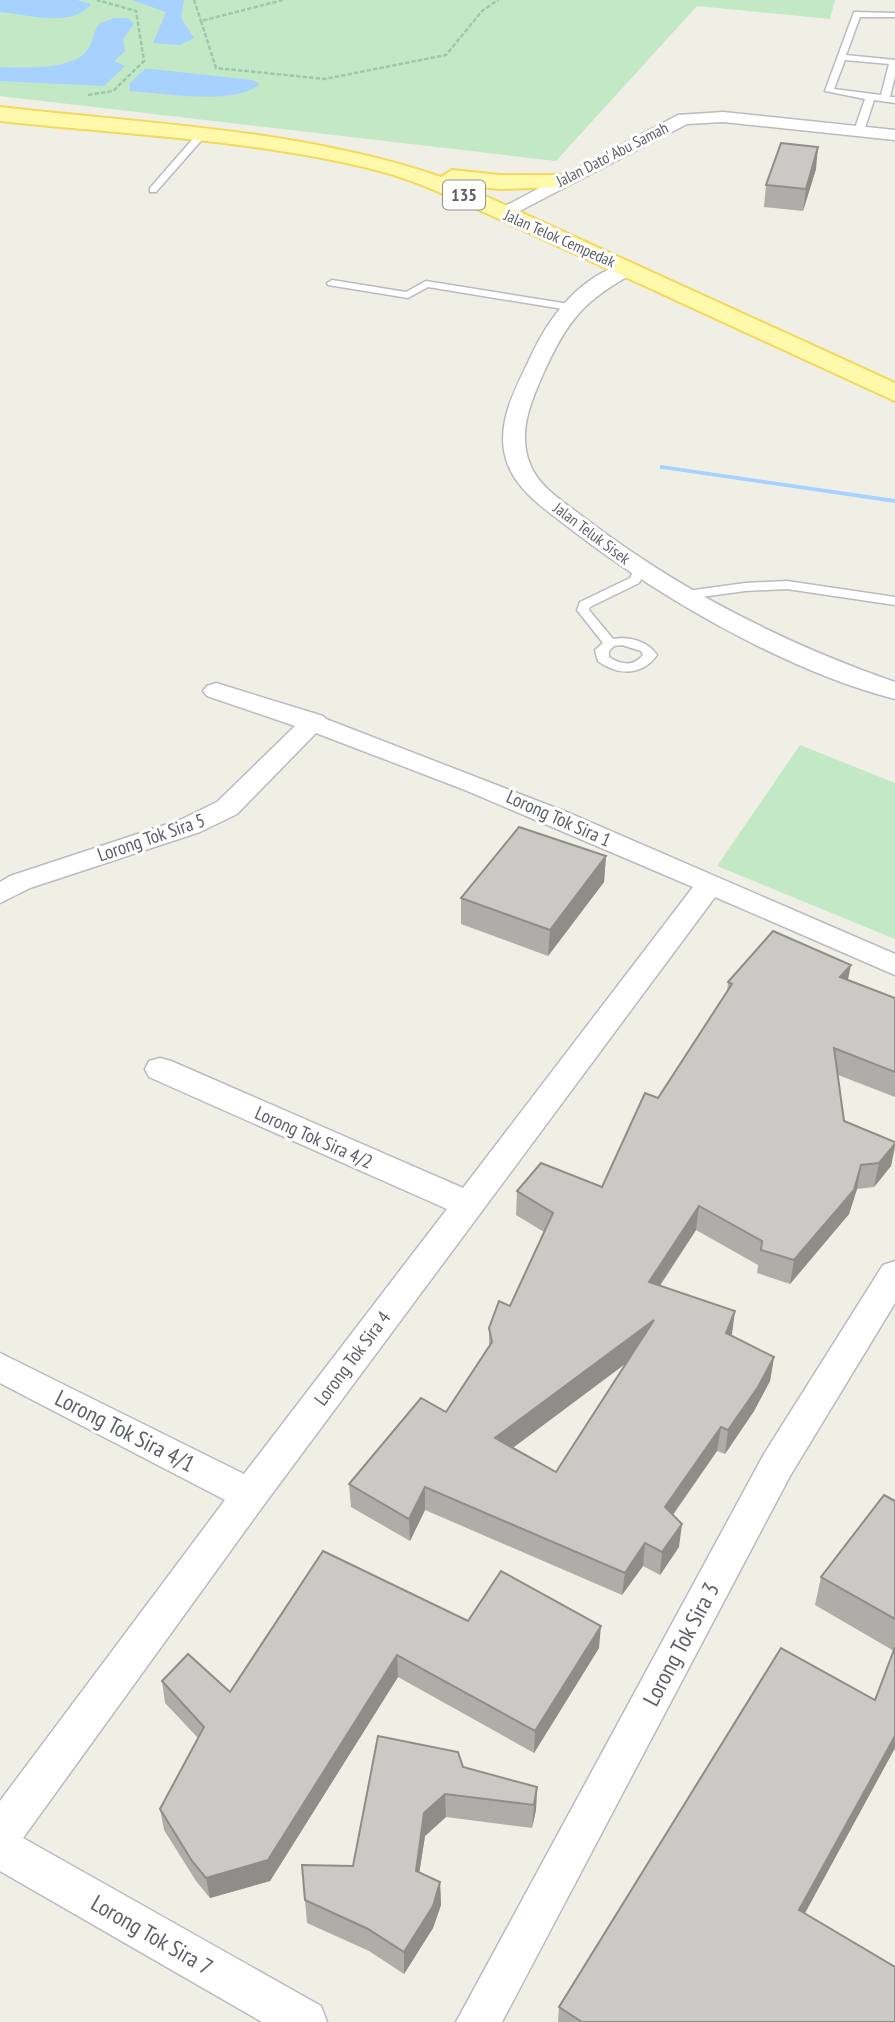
<svg xmlns="http://www.w3.org/2000/svg" width="895" height="2022" font-family="'PT Sans Narrow',sans-serif">
<style>
.green{fill:#c2e8c6}
.water{fill:#a7d1ff}
.lines{fill:none;stroke-linecap:round;stroke-linejoin:round}
.stream{fill:#a7d1ff;fill-rule:evenodd}
.lane-casing{stroke:#b8bbc0;stroke-width:3}
.street-casing{stroke:#b8bbc0;stroke-width:3}
.primary-casing{stroke:#f4d75b;stroke-width:4}
.path{stroke:#9bc9ad;stroke-width:2.5;stroke-dasharray:4.5 2;stroke-linecap:butt}
.lane{fill:#fff;fill-rule:evenodd}
.street{fill:#fff;fill-rule:evenodd}
.primary{fill:#fff9ac;fill-rule:evenodd}
.wall{fill:#afada8;fill-rule:evenodd}
.shaded-wall{fill:#8e8d88}
.building{fill:#cbc9c3;stroke:#8e8d88;stroke-width:2;fill-rule:evenodd}
.labels{text-anchor:middle;stroke-width:6;stroke-linejoin:round;paint-order:stroke}
.far-street-label{font-size:16px;fill:#5d6167;stroke:#fff}
.shield{fill:#fff;stroke:#8e9095;stroke-width:2}
.shield-label{font-size:18px;font-weight:bold;fill:#5d6167}
.street-label{font-size:19px;fill:#5d6167;stroke:#fff}
.near-street-label{font-size:23px;fill:#5d6167;stroke:#fff}
</style>
<rect width="100%" height="100%" fill="#f0efe6"/>
<g class="green">
<polygon points="0,0 835,0 830,19 697,6 556,161 0,96"/>
<polygon points="800,745 895,783 895,939 717,866"/>
</g>
<g class="water">
<path d="M0 0H77L91 4C72 29 26 14 0 12Z"/>
<polygon points="132,0 184,0 181,18 194,38 180,45 153,43 166,12"/>
<path d="M114 18H128L134 24 123 39 125 51 114 61 125 66 104 86 0 81V67C23 68 68 70 85 53 93 45 93 32 99 24Z"/>
<path d="M151 69 252 80 260 84C234 106 162 93 130 91L129 84 145 69Z"/>
</g>
<g class="lines">
<polygon class="stream" points="660,465 895,499 895,503 663,469 660,469"/>
<defs>
<g id="lane">
<path d="M854 12 895 13V17H860L846 55 895 60V76L890 97H895V103L874 100 864 131 859 134 854 131 865 99 825 91ZM845 60 889 64 881 95 834 89Z"/>
<polygon points="198,133 206,135 156,192 150,192 150,188"/>
<polygon points="332,280 406,292 426,281 569,304 574,307 569,310 428,287 408,298 328,285 327,283"/>
<path d="M634 560 638 561 644 574 639 583 590 607 589 610 613 639C629 636 648 641 657 655 642 676 618 676 598 661L595 650 603 643 577 610 580 602 630 578 632 574 628 564ZM622 645 641 651 643 655C633 667 621 665 609 657V651L614 646Z"/>
<polygon points="787,581 895,597 895,605 787,589 745,591 687,599 681,595 687,591 745,583"/>
</g>
<g id="street">
<polygon points="723,112 895,130 895,140 723,122 687,124 510,216 496,216 494,212 678,115"/>
<path d="M627 263 637 269 634 273C584 300 567 321 544 372 531 401 517 433 530 464 539 488 567 504 586 519 680 591 784 643 895 682V699C788 672 659 597 572 530 548 511 517 492 507 462 494 425 516 388 531 356 550 315 581 275 627 263Z"/>
<polygon points="216,683 323,716 326,719 569,813 895,954 895,975 715,897 263,1506 23,1838 321,2006 327,2022 262,2022 0,1871 0,1801 225,1500 0,1383 0,1353 244,1474 447,1209 149,1077 145,1069 149,1061 160,1058 171,1061 463,1188 693,887 465,790 316,733 237,814 200,832 30,888 0,903 0,882 10,876 180,820 217,802 295,726 207,696 203,691 207,686"/>
<polygon points="895,1261 895,1303 790,1476 502,2022 456,2022 764,1454 883,1265"/>
</g>
<path id="primary" d="M0 107C147 124 300 129 441 177L452 170 500 175H569L573 180 569 185 561 187 500 189 461 185 895 383V401L495 217C456 200 417 180 376 170 258 140 121 134 0 121Z"/>
</defs>
<use href="#lane" class="lane-casing"/>
<use href="#street" class="street-casing"/>
<use href="#primary" class="primary-casing"/>
<g class="path">
<polyline points="194,0 201,21"/>
<polyline points="283,0 201,21 216,68 325,79 446,55 482,11 498,0"/>
<polyline points="88,95 113,91 144,61 136,11 97,0"/>
</g>
<use href="#lane" class="lane"/>
<use href="#street" class="street"/>
<use href="#primary" class="primary"/>
</g>
<g class="wall">
<polygon points="816,169 803,211 764,207 766,185"/>
<polygon points="606,856 604,882 548,956 461,924 461,898"/>
<path d="M848 980 895 998V1097L838 1075 844 1121 895 1142V1148L891 1166 874 1187 857 1189 849 1214 790 1284 757 1273 758 1265 696 1230 660 1286 735 1311 731 1336 774 1357 770 1381 754 1411 725 1454 717 1451 673 1515 679 1547 660 1575 643 1566 622 1595 425 1510 410 1541 351 1507 349 1484 446 1412 489 1346V1328L510 1306 544 1232 516 1215 517 1191 602 1187 658 1098 727 993 728 982ZM627 1362 556 1472 512 1448Z"/>
<polygon points="895,1501 895,1748 805,1913 895,2022 558,2022 559,2007 875,1700 894,1651 815,1605 821,1577"/>
<polygon points="468,1621 599,1648 534,1753 398,1677 270,1881 210,1898 196,1881 164,1830 160,1809 198,1738 165,1703 162,1681 230,1692"/>
<polygon points="463,1767 537,1787 536,1810 532,1828 446,1817 425,1836 419,1873 440,1882 441,1905 433,1928 404,1974 369,1951 307,1923 305,1900 353,1866"/>
</g>
<g class="shaded-wall">
<polygon points="818,147 816,169 803,211 806,189"/>
<polygon points="606,856 604,882 548,956 550,930"/>
<polygon points="851,965 846,989 840,977"/>
<polygon points="895,1144 891,1166 874,1187 879,1163"/>
<polygon points="861,1165 857,1189 849,1214 790,1284 794,1260"/>
<polygon points="699,1206 696,1230 646,1306 649,1282"/>
<polygon points="735,1311 732,1334 722,1357 726,1333"/>
<polygon points="654,1320 652,1344 494,1462 495,1438"/>
<polygon points="774,1357 770,1381 754,1411 725,1454 728,1430"/>
<polygon points="721,1427 717,1451 662,1530 665,1507"/>
<polygon points="425,1487 425,1510 410,1541 409,1519"/>
<polygon points="682,1524 679,1547 660,1575 662,1552"/>
<polygon points="645,1543 643,1566 622,1595 625,1573"/>
<polygon points="601,1626 599,1648 534,1753 535,1731"/>
<polygon points="397,1655 398,1677 270,1881 210,1898 206,1878"/>
<polygon points="895,1736 895,1748 793,1935 799,1910"/>
<polygon points="537,1787 536,1810 532,1828 534,1805"/>
<polygon points="445,1794 446,1817 425,1836 416,1894 416,1871 424,1813"/>
<polygon points="440,1882 441,1905 433,1928 404,1974 404,1952"/>
</g>
<g class="building">
<polygon points="781,143 818,147 806,189 766,185"/>
<polygon points="519,827 606,856 550,930 461,898"/>
<path d="M773 931 851 965 840 977 895 998V1072L834 1048 844 1121 895 1142V1144L879 1163 861 1165 854 1190 794 1260 761 1250 762 1241 699 1206 649 1282 735 1311 726 1333 774 1357 758 1387 728 1430 721 1427 665 1507 682 1524 662 1552 645 1543 625 1573 425 1487 409 1519 349 1484 421 1398 446 1412 492 1342 489 1328 499 1301 510 1306 553 1213 517 1191 541 1163 602 1187 645 1093 658 1098 732 984 728 982ZM654 1320 556 1472 495 1438Z"/>
<polygon points="884,1495 895,1501 895,1619 821,1577"/>
<polygon points="323,1551 468,1621 501,1571 601,1626 535,1731 397,1655 268,1860 206,1878 192,1861 160,1809 204,1727 162,1681 188,1654 230,1692"/>
<polygon points="895,1647 895,1736 799,1910 895,1967 895,2022 582,2022 559,2007 781,1648 875,1700"/>
<polygon points="378,1736 458,1752 463,1767 537,1787 534,1805 445,1794 424,1813 416,1871 440,1882 433,1906 404,1952 368,1929 305,1900 302,1865 353,1866"/>
</g>
<g class="labels">
<g class="far-street-label">
<text transform="translate(612 154) rotate(-27)" y="6">Jalan Dato' Abu Samah</text>
<text transform="translate(560 238) rotate(24)" y="6">Jalan Telok Cempedak</text>
<text transform="translate(592 533) rotate(37)" y="6">Jalan Teluk Sisek</text>
</g>
<rect class="shield" x="443" y="180.5" width="42" height="29" rx="5"/>
<g class="shield-label">
<text x="464" y="201">135</text>
</g>
<g class="street-label">
<text transform="translate(559 818) rotate(24)" y="7">Lorong Tok Sira 1</text>
<text transform="translate(151 837) rotate(-19)" y="7">Lorong Tok Sira 5</text>
<text transform="translate(314 1137) rotate(24)" y="7">Lorong Tok Sira 4/2</text>
<text transform="translate(352 1358) rotate(-53)" y="7">Lorong Tok Sira 4</text>
</g>
<g class="near-street-label">
<text transform="translate(125 1431) rotate(27)" y="8">Lorong Tok Sira 4/1</text>
<text transform="translate(681 1644) rotate(-62)" y="8">Lorong Tok Sira 3</text>
<text transform="translate(152 1935) rotate(30)" y="8">Lorong Tok Sira 7</text>
</g>
</g>
</svg>
